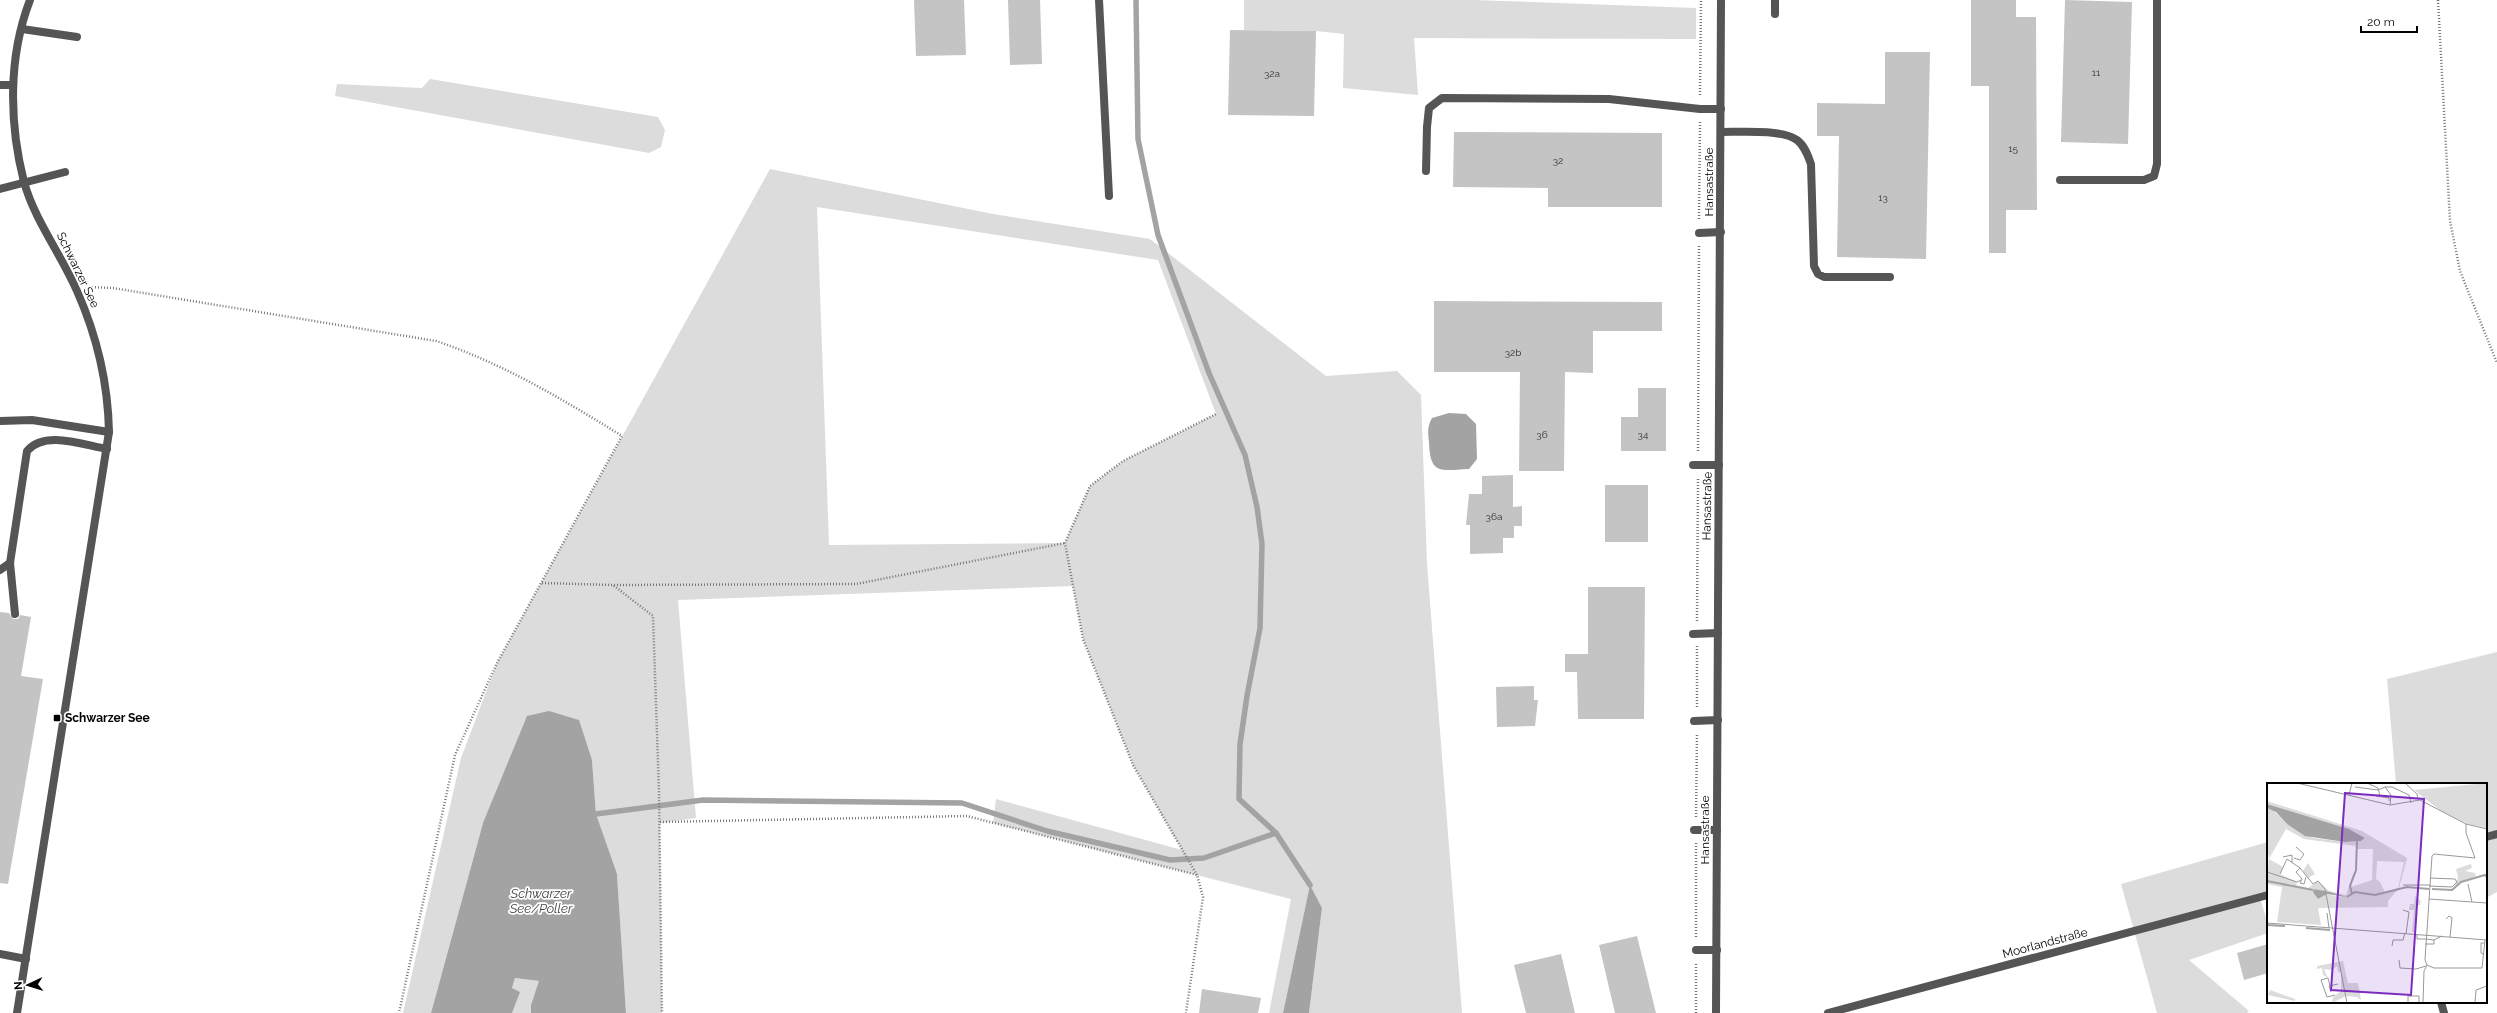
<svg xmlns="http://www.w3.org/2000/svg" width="2497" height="1013" font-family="Raleway,sans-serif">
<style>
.green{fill:#dcdcdc;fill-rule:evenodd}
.water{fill:#a3a3a3}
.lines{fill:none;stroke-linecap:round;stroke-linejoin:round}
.stream{stroke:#a3a3a3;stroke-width:5.5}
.building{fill:#c4c4c4}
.path{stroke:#777;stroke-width:2.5;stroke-dasharray:1 2;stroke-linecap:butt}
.service{stroke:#555;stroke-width:8}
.minor{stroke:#555;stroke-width:8}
.poi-dot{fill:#000;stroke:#fff;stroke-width:1.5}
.labels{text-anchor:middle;stroke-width:3.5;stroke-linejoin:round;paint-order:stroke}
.number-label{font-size:10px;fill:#313131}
.street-label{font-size:12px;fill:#000;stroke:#fff}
.poi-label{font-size:12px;font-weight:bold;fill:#000;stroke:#fff;text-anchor:start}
.water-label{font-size:13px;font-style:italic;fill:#444;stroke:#fff}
.inset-river{fill:none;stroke:#a3a3a3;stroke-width:2}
.inset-road{fill:none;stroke:#999;stroke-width:1}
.view{fill:#7b2cbf;fill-opacity:0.15;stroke:#7b2cbf;stroke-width:2}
.inset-edge{fill:none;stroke:#000;stroke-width:2}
</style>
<rect width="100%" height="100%" fill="#fff"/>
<g class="green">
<polygon points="1244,0 1474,0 1696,8 1696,39 1414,38 1418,95 1343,88 1344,34 1316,31 1244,30"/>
<polygon points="430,79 658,117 665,130 661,147 649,153 335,96 337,84 422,88"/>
<path d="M770 169 993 214 1150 239 1326 376 1397 371 1421 395 1427 564 1462 1013H1309L1322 908 1310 886 1283 1013H1269L1291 899 993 823 996 799 1182 850 1133 765 1083 639 1073 586 678 600 696 818 660 823 662 1013H626L617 875 596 814 592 760 483 823 431 1013H403L461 758 497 663ZM817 207 1158 260 1216 414 1123 461 1090 486 1065 543 829 545Z"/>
<polygon points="2497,652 2497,892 2486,898 2486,784 2396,784 2387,679"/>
<polygon points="2268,842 2268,895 2260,898 2268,924 2268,933 2189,960 2249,1011 2247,1013 2157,1013 2121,884"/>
<polygon points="515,978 540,981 531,1005 531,1013 512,1013 519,992 512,988"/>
</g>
<g class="water">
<path d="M1449 413 1466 414 1476 424 1477 459 1469 469C1441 470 1430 476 1429 442 1428 433 1427 427 1432 418Z"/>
<polygon points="549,711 579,720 592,760 596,814 617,874 626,1013 531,1013 531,1005 539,981 515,978 512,988 520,992 512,1013 431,1013 483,823 527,716"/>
<polygon points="1310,885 1322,908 1309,1013 1283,1013"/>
</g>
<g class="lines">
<g class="stream">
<polyline points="1136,0 1138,139 1158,235 1209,373 1245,455 1257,507 1262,544 1260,628 1247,696 1240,744 1239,799 1276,833 1310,885"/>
<polyline points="596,814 703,800 962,803 1047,831 1170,860 1204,858 1276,833"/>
</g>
</g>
<g class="building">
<polygon points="914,0 964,0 966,55 916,56"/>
<polygon points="1008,0 1040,0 1042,64 1010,65"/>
<polygon points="1971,0 2016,0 2016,17 2036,17 2037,210 2006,210 2006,253 1989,253 1989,86 1971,86"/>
<polygon points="2065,0 2132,2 2128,144 2061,142"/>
<polygon points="1230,30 1316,31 1314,116 1228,115"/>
<polygon points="1885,52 1930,52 1926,259 1837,257 1839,136 1817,136 1817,103 1885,104"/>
<polygon points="1454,132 1662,133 1662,207 1548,207 1548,188 1453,187"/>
<polygon points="1434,301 1662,302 1662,331 1593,331 1593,373 1565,372 1564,471 1519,471 1520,372 1434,372"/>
<polygon points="1638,388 1666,388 1666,451 1621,451 1621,417 1638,417"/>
<polygon points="1513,475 1513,507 1522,506 1522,526 1514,526 1514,538 1503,538 1503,553 1470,554 1470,525 1466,525 1469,494 1482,494 1482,476"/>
<rect x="1605" y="485" width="43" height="57"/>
<polygon points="1588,587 1645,587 1644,719 1578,719 1577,672 1565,672 1565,654 1588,654"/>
<polygon points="0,612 9,613 13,619 18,619 20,615 31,617 21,676 43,679 8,884 0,883"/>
<polygon points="1534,686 1534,700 1538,700 1535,726 1497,727 1496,687"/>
<polygon points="1637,936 1656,1013 1615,1013 1599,945"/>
<polygon points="2268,944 2268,973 2244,980 2237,953"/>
<polygon points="1561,954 1575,1013 1526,1013 1514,965"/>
<polygon points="1202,989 1261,998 1258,1013 1199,1013"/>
</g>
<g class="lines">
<g class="path">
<polyline points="2438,0 2450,221 2460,271 2497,363"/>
<polyline points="1700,95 1701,0"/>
<polyline points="1699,219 1700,122"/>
<path d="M89 287 113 288 436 341C502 363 564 400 622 436L497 663 455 755 399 1013"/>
<polyline points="1698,451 1699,246"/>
<polyline points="542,583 613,585 653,616 659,792 662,1013"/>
<polyline points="614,585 856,584 1065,543"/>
<polyline points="1697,621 1698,478"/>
<polyline points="1697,707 1697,646"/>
<polyline points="1696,817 1697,734"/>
<polyline points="660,822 967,816 1197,875 1203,897 1186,1013"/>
<polyline points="1197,875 1133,765 1083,639 1065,543 1090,486 1123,461 1216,414"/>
<polyline points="1696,937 1696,842"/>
<polyline points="1696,1013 1696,962"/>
</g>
<g class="service">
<polyline points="1099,0 1109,196"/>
<polyline points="1775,14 1775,0"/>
<polyline points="22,29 77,37"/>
<path d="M1721 132C1740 132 1782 129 1797 140 1805 146 1808 156 1811 164L1814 266 1818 274 1824 277H1890"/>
<polyline points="1426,171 1427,127 1429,108 1442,98 1609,99 1700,109 1721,109"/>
<polyline points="2060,180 2144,180 2154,176 2157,164 2157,0"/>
<polyline points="0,189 65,172"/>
<polyline points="1699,233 1721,232"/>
<polyline points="0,421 32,420 109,432"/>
<polyline points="1693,465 1719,465"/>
<polyline points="0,570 10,563"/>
<path d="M15 614 10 563 27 451C45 430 83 445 107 449"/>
<polyline points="1693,634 1718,633"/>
<polyline points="1694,721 1718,720"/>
<polyline points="1694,830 1717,830"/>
<polyline points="1696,950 1717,950"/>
<polyline points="0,954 26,959"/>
<polyline points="2441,1002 2444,1013"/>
</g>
<g class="minor">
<polyline points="0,85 13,85"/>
<polyline points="2486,837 2497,834"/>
<path d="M17 1013 109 432C108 382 97 336 77 291 61 254 35 221 24 182 9 123 8 57 30 0"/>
<polyline points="1716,1013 1721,0"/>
<polyline points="1828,1013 2268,895"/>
</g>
</g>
<rect class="poi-dot" x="53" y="714" width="8" height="8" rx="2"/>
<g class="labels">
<g class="number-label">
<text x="2096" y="76">11</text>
<text x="1272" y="77">32a</text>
<text x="2013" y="152">15</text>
<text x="1558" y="164">32</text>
<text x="1883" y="201">13</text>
<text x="1513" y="356">32b</text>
<text x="1542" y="438">36</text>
<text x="1643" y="438">34</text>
<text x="1494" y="520">36a</text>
</g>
<g class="street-label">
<text transform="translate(1709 182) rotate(-90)" y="4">Hansastraße</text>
<text transform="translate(78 270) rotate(64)" y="4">Schwarzer See</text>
<text transform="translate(1707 506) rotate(-89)" y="4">Hansastraße</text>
<text transform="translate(1705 830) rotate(-90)" y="4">Hansastraße</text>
<text transform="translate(2045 943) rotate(-15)" y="4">Moorlandstraße</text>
</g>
<g class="poi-label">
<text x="65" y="722">Schwarzer See</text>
</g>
<g class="water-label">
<text x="541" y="898">Schwarzer<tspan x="541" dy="15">See/Poller</tspan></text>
</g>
</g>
<g transform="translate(2267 783)">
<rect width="220" height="220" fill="#fff"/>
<path d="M220 0V45L201 41 174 28 147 7ZM0 18 95 48 140 75 132 105 121 118V124L51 125 54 142 10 139 15 104 0 101 2 72 0 73V25L5 26 20 41 46 55 78 59 94 58 98 55 82 46 0 21ZM19 46 37 56 89 63V66H106L105 97 84 104 87 89 79 112 62 108 51 98 41 105 29 102 30 99 13 91 16 84 2 76ZM110 78 137 79 131 105 118 109 113 99 109 96ZM47 106 59 109 79 115 59 111 51 116ZM41 80 48 91 41 95 36 88ZM204 81 205 85 198 88 208 90 209 93 195 98 187 107 191 94 189 86ZM148 113 154 118 153 122H150L147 149H145L147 127H142L143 121H147ZM76 178 81 200H91L94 217 90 214 79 213 65 220 66 214 74 208V189H71L70 183 65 187 57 186 61 195 56 192 55 185 50 186V183ZM3 207 28 216V218L1 212Z" fill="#dcdcdc" fill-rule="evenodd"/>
<path d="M0 21 82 46 98 55 94 58 78 59 38 53 20 41 9 29 0 25ZM47 106 63 109 80 114 60 111 51 116 46 109Z" fill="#a3a3a3"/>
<path class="inset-river" d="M0 98 46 107M165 106 185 107 194 99 218 92 220 94M85 111 83 103 89 87 90 58M80 114 88 109 108 112 140 104 162 106M0 142 18 143M39 145 63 147"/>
<path class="inset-road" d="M30 0 123 22 153 17 199 41 220 46M100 0 111 5 113 13M138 0 150 11 151 16M88 4 111 7 118 4 124 12 123 22M118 4H125L142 12 144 20M82 12 85 0M109 13 122 15V18M199 41V50L208 75 167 71 165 73 158 177 160 182 167 185H215M16 74 25 72V80M27 75 33 77 37 71 29 64M0 89 30 99 34 97M13 91 20 76 33 85M39 94 37 101 33 100 35 96 29 89 33 85 46 101 51 98 58 106 80 220M201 101 205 119M136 102H163M162 103 185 104 190 99 188 96 163 95M162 116 220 120M136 127 142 129 139 151M60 130 62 145M179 136 182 133 185 135 183 154M0 140 220 157M150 151V156H158L167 157 175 153M158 161H167V157M125 163 126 157H136L138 150M216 171 214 170V160H217M132 177 133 185 149 186 159 183M215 185 218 157M63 203 61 195 54 197 60 214 68 212M64 209 62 203 71 201M141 220V213H152V220M156 220 157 188 160 182M208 220 209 207 220 203"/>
<path class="view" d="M78 10 157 16 144 212 64 207Z"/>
<rect width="220" height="220" class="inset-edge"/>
</g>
<g transform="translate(28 985) rotate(266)" stroke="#ffffff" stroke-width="3" paint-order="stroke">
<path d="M0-3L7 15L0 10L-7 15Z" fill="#000000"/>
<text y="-6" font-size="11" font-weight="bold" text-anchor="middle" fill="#000000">N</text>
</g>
<path d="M2361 26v6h56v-6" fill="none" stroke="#000000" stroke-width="2"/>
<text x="2367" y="26" font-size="12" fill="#000000" stroke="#ffffff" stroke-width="3" paint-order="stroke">20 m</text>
</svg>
